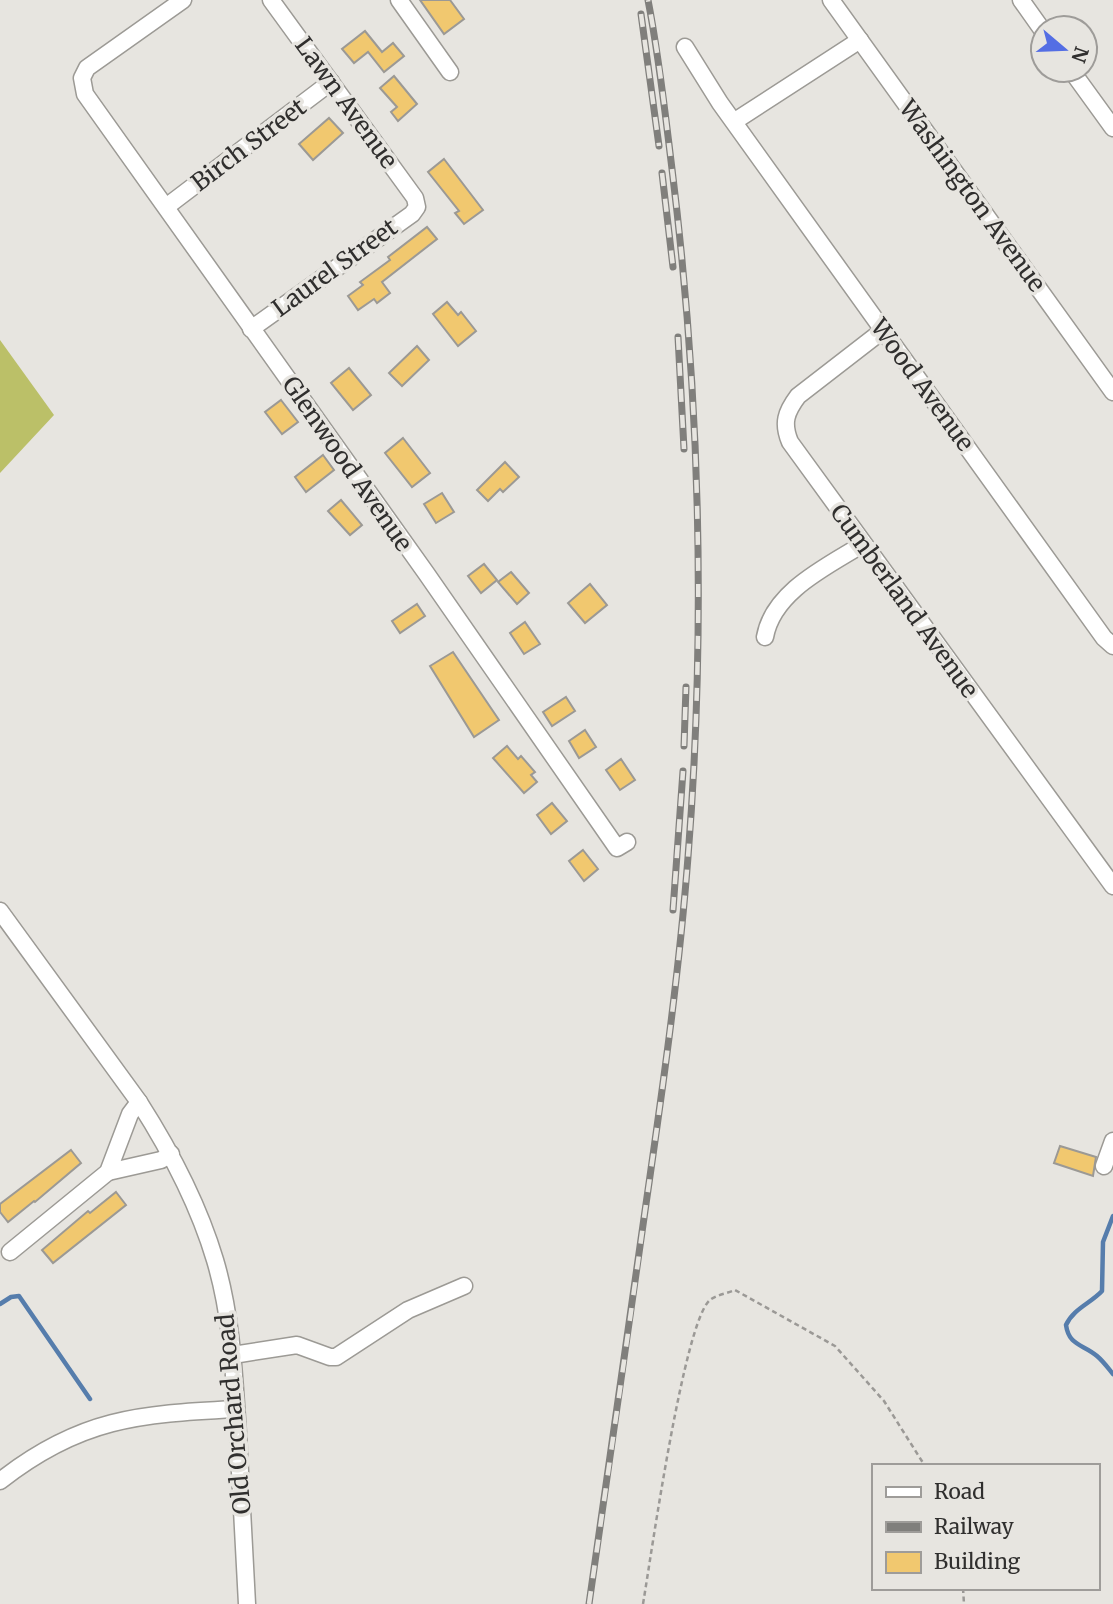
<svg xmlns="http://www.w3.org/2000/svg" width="1113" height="1604" font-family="Merriweather,serif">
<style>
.green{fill:#bbc068}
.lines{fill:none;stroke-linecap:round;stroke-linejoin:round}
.stream{stroke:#567dac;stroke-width:4.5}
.building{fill:#f1c86f;stroke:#9b9995;stroke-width:2}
.minor-casing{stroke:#9c9a95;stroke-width:19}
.path{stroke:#9b9996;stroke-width:2.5;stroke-dasharray:5 3.5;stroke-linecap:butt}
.minor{stroke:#fff;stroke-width:16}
.rail-casing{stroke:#807f7c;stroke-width:7}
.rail{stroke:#e7e5e0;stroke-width:4.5;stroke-dasharray:13;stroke-linecap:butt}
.labels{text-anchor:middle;stroke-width:7;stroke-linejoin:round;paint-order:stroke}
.street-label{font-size:24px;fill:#302f2e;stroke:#e7e5e0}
</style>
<rect width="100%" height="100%" fill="#e7e5e0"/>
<polygon class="green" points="0,340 54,415 0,473"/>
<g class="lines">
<g class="stream">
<path d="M1113 1216 1103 1242 1102 1291C1091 1303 1073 1309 1066 1325 1069 1346 1083 1344 1097 1356 1103 1361 1108 1368 1113 1374"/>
<polyline points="0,1304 11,1297 19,1296 90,1399"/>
</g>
</g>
<g class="building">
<polygon points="420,0 450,0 464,19 444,34"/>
<polygon points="365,31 382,52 393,43 404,56 384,72 368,52 354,63 342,49"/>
<polygon points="394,76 417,104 398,121 391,112 397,107 380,88"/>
<polygon points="329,118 343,133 313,160 299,144"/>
<polygon points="444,159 483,210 464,224 455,213 459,211 428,172"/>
<polygon points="427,227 437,239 382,282 390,293 377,303 374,299 358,310 348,296 363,285 360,282 390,260 388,257"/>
<polygon points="447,302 458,315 461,312 476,331 458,346 433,314"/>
<polygon points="417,346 429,360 402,386 389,373"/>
<polygon points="349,368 371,395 353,410 331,383"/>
<polygon points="281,400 298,422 282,434 265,412"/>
<polygon points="403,438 430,473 412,487 385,453"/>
<polygon points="323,455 334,470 306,492 295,477"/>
<polygon points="505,462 519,477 503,492 500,489 488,501 477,490"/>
<polygon points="442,493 454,512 436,523 424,504"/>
<polygon points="341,500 362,525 350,535 328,511"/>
<polygon points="484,564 497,580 481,593 468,576"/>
<polygon points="511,572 529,593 517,604 498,582"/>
<polygon points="590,584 607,605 585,623 568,603"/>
<polygon points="417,604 425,616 400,633 392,621"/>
<polygon points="525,622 540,644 524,654 510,633"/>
<polygon points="453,652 499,720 474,737 430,666"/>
<polygon points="566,697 575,711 552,726 543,712"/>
<polygon points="585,730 596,747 579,758 569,741"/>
<polygon points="507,746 518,759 521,756 535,772 531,775 537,782 524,793 493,758"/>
<polygon points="621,759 635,780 620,790 606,770"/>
<polygon points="552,803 567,821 551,834 537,815"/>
<polygon points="583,850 598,869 584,881 569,861"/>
<polygon points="1060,1146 1096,1157 1093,1176 1054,1163"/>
<polygon points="71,1150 81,1163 35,1202 34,1201 8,1222 0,1212 0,1204"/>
<polygon points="116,1192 126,1205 53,1263 42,1250 88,1211 90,1213"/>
</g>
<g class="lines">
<defs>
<g id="minor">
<polyline points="183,0 87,68 82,78 85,94 426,573 617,848 627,842"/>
<polyline points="399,0 450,72"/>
<polyline points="831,0 1113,392"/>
<polyline points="1021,0 1043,31"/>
<polyline points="685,47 720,103 1104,638 1113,646"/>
<polyline points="1071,70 1113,128"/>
<polyline points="735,121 860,40"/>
<polyline points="166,207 331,82"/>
<polyline points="251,329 412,214 417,207 415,198 271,0"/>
<path d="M882 331 798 396C786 412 782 423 790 442L1113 886"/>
<path d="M765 637C773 591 828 566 863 544"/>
<path d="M0 911 139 1102C171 1152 198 1203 215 1260 232 1317 234 1375 238 1434 241 1490 244 1547 247 1604"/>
<polyline points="1104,1166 1113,1141"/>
<polyline points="108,1172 161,1160 171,1154"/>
<polyline points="10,1252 108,1172 130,1114 139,1102"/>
<polyline points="233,1355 297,1345 330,1357 336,1357 408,1310 464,1286"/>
<path d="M0 1481C80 1418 139 1414 236 1409"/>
</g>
</defs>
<use href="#minor" class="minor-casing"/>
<g class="path">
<polyline points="963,1588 964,1604"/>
<path d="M643 1604C651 1557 684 1321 710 1300 716 1295 728 1293 735 1290L835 1346 884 1401 925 1466"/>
</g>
<use href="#minor" class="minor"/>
<defs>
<g id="rail">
<polyline points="641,14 659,146"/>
<polyline points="662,173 673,267"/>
<polyline points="678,337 684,449"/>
<polyline points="684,746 686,687"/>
<polyline points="673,910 683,771"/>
<path d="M589 1604C608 1473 627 1342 645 1211 662 1093 679 975 688 857 706 628 700 396 672 169 665 112 659 56 648 0"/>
</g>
</defs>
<use href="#rail" class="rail-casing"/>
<use href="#rail" class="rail"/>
</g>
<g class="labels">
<g class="street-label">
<text transform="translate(346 103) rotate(54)" y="8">Lawn Avenue</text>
<text transform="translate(249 145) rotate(-37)" y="8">Birch Street</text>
<text transform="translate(972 196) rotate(54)" y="8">Washington Avenue</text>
<text transform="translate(335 268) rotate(-36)" y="8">Laurel Street</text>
<text transform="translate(922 385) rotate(54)" y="8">Wood Avenue</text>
<text transform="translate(347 464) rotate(55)" y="8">Glenwood Avenue</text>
<text transform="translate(904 601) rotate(54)" y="8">Cumberland Avenue</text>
<text transform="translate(234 1414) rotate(-95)" y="8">Old Orchard Road</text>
</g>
</g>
<rect x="872" y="1464" width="228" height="126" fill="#e7e5e0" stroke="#9e9c99" stroke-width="2"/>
<rect x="886" y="1487" width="35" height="10" fill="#ffffff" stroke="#9e9c99" stroke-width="2"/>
<text x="934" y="1499" font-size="21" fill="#302f2e">Road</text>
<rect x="886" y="1522" width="35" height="10" fill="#807f7c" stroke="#9e9c99" stroke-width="2"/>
<text x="934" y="1534" font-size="21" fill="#302f2e">Railway</text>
<rect x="886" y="1552" width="35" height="21" fill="#f1c86f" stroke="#9e9c99" stroke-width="2"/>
<text x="934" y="1569" font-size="21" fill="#302f2e">Building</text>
<g transform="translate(1064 49) rotate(109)"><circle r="33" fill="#e7e5e0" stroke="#9e9c99" stroke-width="2"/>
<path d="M0-5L12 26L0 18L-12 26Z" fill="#546ee4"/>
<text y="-10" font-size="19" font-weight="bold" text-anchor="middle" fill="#302f2e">N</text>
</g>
</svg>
